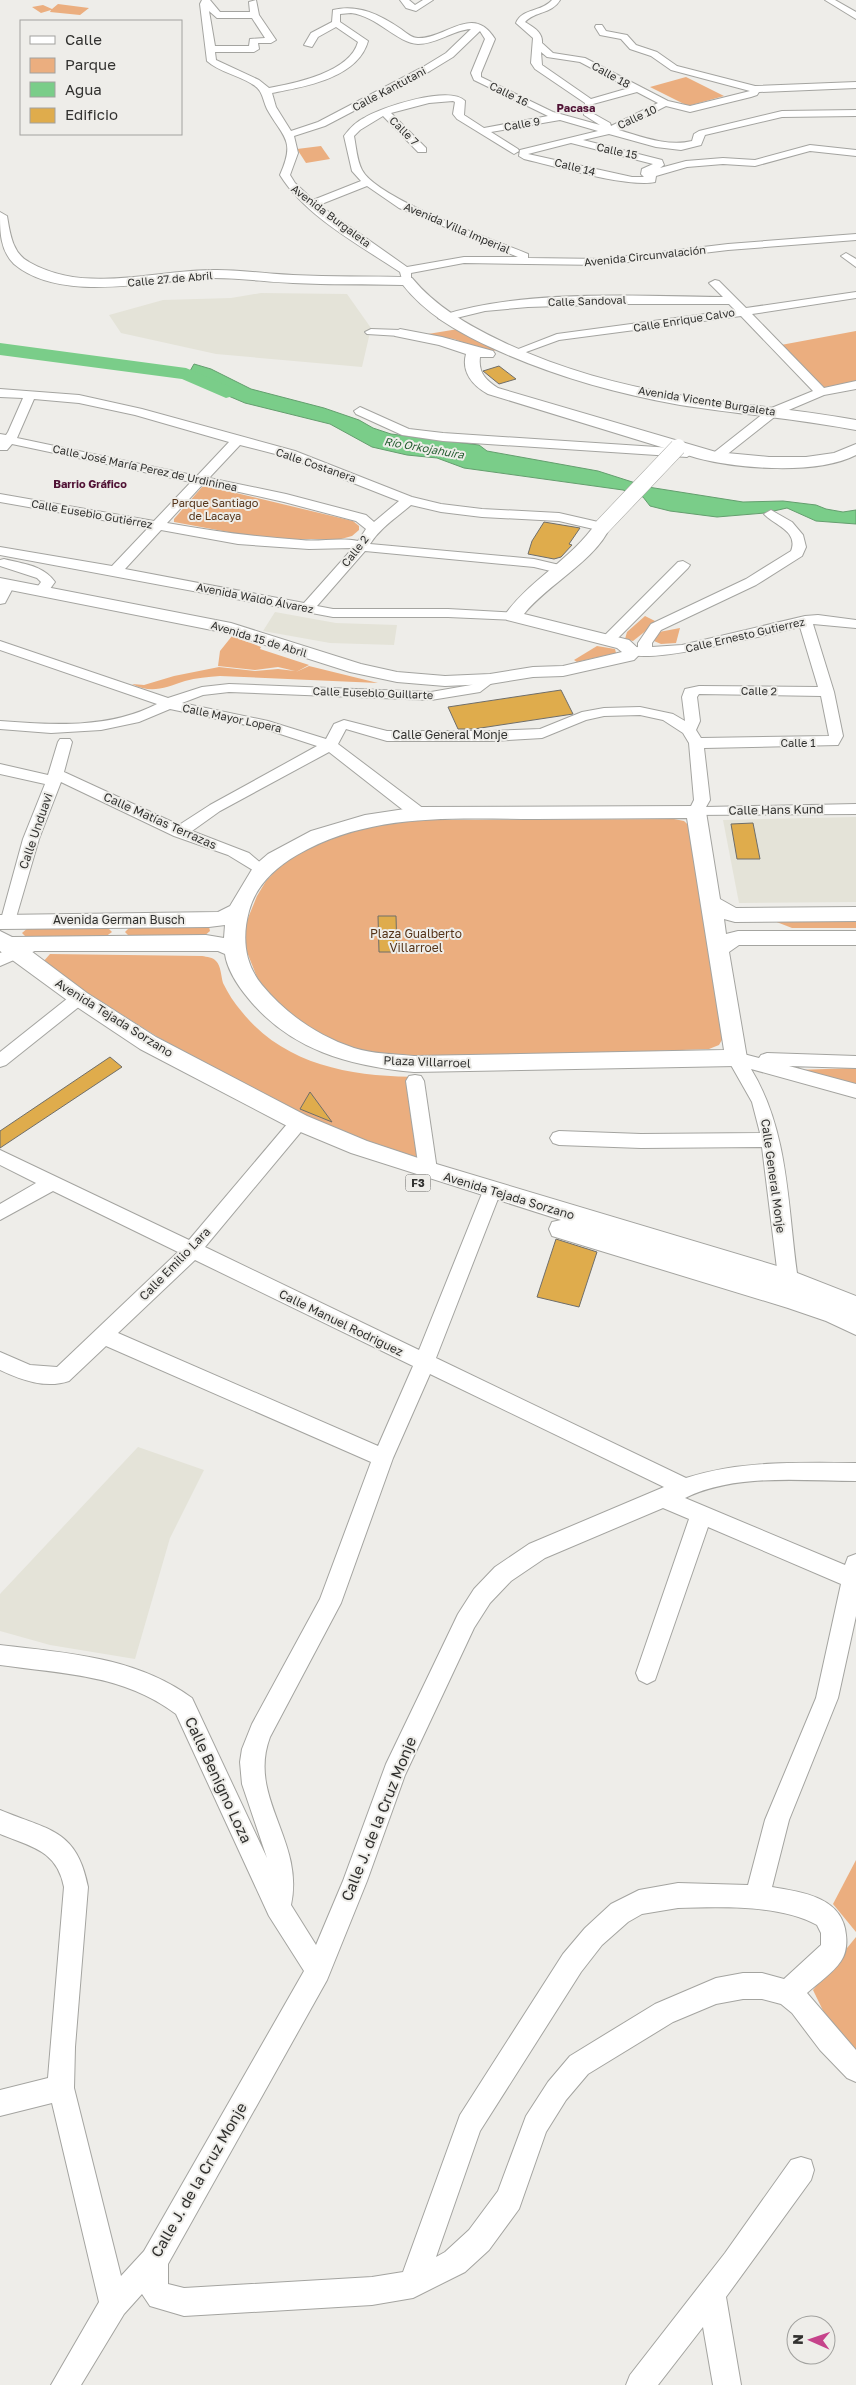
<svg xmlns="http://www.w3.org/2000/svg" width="856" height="2385" font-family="'Golos Text',sans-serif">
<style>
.built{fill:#e4e3d8}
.green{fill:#ebae7f}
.water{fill:#7acd89;stroke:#649e6e}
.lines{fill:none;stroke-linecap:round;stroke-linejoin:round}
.river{fill:#7acd89;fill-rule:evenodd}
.building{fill:#dfac4c;stroke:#6f6e6a}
.minor-casing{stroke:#a4a4a0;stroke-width:2}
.major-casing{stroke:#a4a4a0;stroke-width:2}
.minor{fill:#fff;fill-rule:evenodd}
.major{fill:#fff;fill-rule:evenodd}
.major-bridge-casing{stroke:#a4a4a0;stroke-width:17;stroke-linecap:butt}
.major-bridge{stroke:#fff;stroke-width:16}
.labels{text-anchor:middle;stroke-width:4;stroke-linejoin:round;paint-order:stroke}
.far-street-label{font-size:11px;fill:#31312f;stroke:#eeede9}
.far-neighbourhood-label{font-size:11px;font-weight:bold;fill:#4f1134;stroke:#eeede9}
.far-water-label{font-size:11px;font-style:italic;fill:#225c2f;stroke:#eeede9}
.far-park-label{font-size:11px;fill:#553419;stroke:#eeede9}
.shield{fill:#eeede9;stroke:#6a6967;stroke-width:1}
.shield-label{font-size:11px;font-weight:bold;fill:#31312f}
.street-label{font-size:12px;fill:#31312f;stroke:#eeede9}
.park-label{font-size:12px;fill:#553419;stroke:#eeede9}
.near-street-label{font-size:15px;fill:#31312f;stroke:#eeede9}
</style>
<rect width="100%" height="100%" fill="#eeede9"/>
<g class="built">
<polygon points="261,293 347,294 371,328 362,367 216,354 121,333 109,315 163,300 231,298"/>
<polygon points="275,612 336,623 397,625 394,645 330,643 263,631"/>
<polygon points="856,817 856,902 739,903 723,820"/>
<polygon points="138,1447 204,1470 170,1538 135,1659 50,1645 0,1631 0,1594"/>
</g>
<g class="green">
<polygon points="58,4 89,8 80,15 50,12 51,10 41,13 32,7 43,5 52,9"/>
<polygon points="686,77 724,96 688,106 650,87"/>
<polygon points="321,146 330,159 306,163 297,149"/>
<polygon points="458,329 497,348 497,350 488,352 454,339 422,335"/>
<polygon points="856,331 856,383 826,389 781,345"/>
<polygon points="207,486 353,521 359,526 359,530 352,536 341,539 285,539 239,534 174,522 174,519 202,487"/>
<polygon points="645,616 657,622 633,641 625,639 627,632"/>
<polygon points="680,628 676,643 661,644 654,641 653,638 659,632"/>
<path d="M232 636 261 647 260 649 309 665 296 672 309 666 378 683 220 676C208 677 196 678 185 681 165 688 151 694 132 684L144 685 174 676 219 667 255 671 278 669 295 671 278 667 255 670 218 666 220 651Z"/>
<polygon points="597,646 615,649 616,653 577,662 574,660"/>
<polygon points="418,820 674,819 684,821 698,834 723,1038 719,1045 709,1049 418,1060 352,1051 293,1022 260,985 245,947 246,923 257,896 266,881 280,866 317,842 375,824"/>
<polygon points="856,920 856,928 792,928 774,921"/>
<polygon points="131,926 204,926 209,927 210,931 203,937 130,937 125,932"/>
<polygon points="29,927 107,927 112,932 105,937 27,938 22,933"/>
<path d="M50 954 202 956C207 957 213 957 216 961 221 966 221 976 223 983 228 993 234 1003 242 1012 286 1067 355 1077 421 1077L435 1166 321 1124 271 1100 156 1036 51 970 43 962Z"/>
<polygon points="856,1068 856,1086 795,1070"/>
<polygon points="856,1860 856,1932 833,1904"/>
<polygon points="856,1937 856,2054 830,2025 813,1990"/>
</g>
<polygon class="water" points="194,364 211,369 251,389 324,408 359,420 373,428 391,434 479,445 487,451 598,471 648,487 743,502 783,501 816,505 826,509 843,512 856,510 856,524 816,521 787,508 765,513 717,517 670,511 650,506 643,497 623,490 464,468 437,458 407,455 372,447 330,424 245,403 186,378"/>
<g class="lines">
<polygon class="river" points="0,343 186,368 233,388 236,392 233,396 226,398 182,379 0,355"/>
</g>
<g class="building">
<polygon points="499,366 516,379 499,384 483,371"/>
<polygon points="544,522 580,528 569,544 572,545 561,557 554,559 528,554 532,541"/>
<polygon points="561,690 573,714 474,729 458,729 448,707"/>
<polygon points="753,823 760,859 737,859 731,824"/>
<polygon points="378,916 396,916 397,952 379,952"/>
<polygon points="110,1057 122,1067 0,1148 0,1131"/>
<polygon points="310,1092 332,1122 300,1109"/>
<polygon points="556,1239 597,1252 579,1307 537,1297"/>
</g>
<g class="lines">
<defs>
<g id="minor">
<path d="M202 0H210L220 12H250L249 2 256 0 259 15 276 40 271 43H258L259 49 254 52H215L216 60 259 80 269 88C296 83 350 72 358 42L336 27 318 37 312 47 304 45 311 33 332 22 333 10C359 4 380 15 401 29 406 33 412 38 418 38 446 39 473 3 495 39L481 73V77L553 112 600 125 584 115 585 103 535 69 531 63 533 38 516 23C522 8 542 12 552 0H560C552 14 535 11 525 22 533 27 543 32 542 43L553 53 585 58 668 101 690 106 750 91 671 70 651 56 630 49 621 39 600 35 595 27 596 25H602L606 31 627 35 636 45 657 52 677 66 755 86 856 82V88L759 92 757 95 751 97 690 112 666 106 619 130C642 137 668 147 692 141L694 134 699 131 782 111 856 110V116L782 117 705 135 701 145 681 150 656 147 609 134 583 140 662 160 664 165 660 168 686 161 723 158 755 160 810 145 856 150V156L810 151 755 166 723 164 687 167 656 176 655 182C629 188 553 166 524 159L519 156 520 150 598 131 560 120 491 132 518 149 519 151 514 154 457 119 453 114 455 102 453 101 429 103 391 113 426 148V152H418L383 116 360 130 354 136C356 146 357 161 362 170 377 199 494 240 528 254V258L603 259 728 244 856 234V240L728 250 603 265 464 263 411 273V283H403L400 272C361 246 305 216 280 175 296 139 283 138 267 109 262 98 263 90 252 84 238 75 219 72 207 61L200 4ZM209 11 217 18H252L265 38 250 39 249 46H215ZM351 13C377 16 397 43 418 44 437 44 453 30 471 29L446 53 423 67 318 122 291 131 276 107 272 93C304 87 358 78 368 41L340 22V14ZM480 31 485 39 471 73 474 80 548 116 484 128 464 115 465 101C449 85 382 107 364 118 356 122 350 128 344 136L352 171 361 181 313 200 295 183 290 175 298 153 294 136 325 126 430 71 453 57ZM541 52 547 57 580 62 629 88 591 99 542 65ZM637 92 658 103 611 126 610 123 594 114 593 104ZM571 143 653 164 642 169 641 174 644 177H632L528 154ZM367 186 399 208 518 257H464L407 267 319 205Z"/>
<polygon points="400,0 409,0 415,5 423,0 433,0 416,11 406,8"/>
<polygon points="825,0 835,0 856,12 856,19"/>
<polygon points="846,253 856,259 856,267 841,256"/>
<path d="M715 280 719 281 746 308 856 292V298L752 314 824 388 856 381V389L824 395 777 415 720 460H712L710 457 712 454 769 409 813 391 741 316 559 340 518 355 514 357 508 353 557 334 735 310 729 304H622L528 307 485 311 444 321 438 318 440 316C522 289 636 296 723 297L709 283Z"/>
<polygon points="371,329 400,330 406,333 400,336 367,334 365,332"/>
<path d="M0 389 79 395 142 409 295 451 412 497 441 504 482 509 559 513 607 524 609 527 602 531 559 521 482 517 441 512 411 505C396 518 380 528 370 544L534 559 568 567 570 570 563 574 534 567 365 551 317 606 333 609H448L518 613 520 616 513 620 448 617H333L0 555V547L112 566 148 528 0 502V494L154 521 191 482 12 444 7 450H0V434L6 435 8 432 23 398 0 397ZM34 399 79 403 135 415 229 442 197 476 17 438ZM240 445 287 457 399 501 374 522 366 515 286 494 209 478ZM203 484 284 502 356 521 366 529 358 541C339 537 320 542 301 540 255 537 212 531 167 523ZM161 530 238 544 309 549 353 548 304 603 125 569Z"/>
<polygon points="360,407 409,429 443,433 687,449 693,453 687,457 443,441 402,435 356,414 354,411"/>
<path d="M771 510 792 522 803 535 806 547 802 556 756 585 661 630 652 643V647L682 645 805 616 818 615 856 620V628L813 624 834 692 843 736 838 745 704 748 710 800 706 807 856 804V814L690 815 688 812 694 800 689 743 683 733 663 720 640 715 604 716 586 720 542 738 492 741H387L346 729 338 744 424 809 426 813 424 817H412L329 752 220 811 192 831 249 853 269 870 267 874 261 875 228 855 174 836 61 782 39 839 15 921 13 925 7 927 0 923 23 839 45 784 0 774V764L48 775 58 742 60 739H70L72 742 64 772 179 825 210 805 317 746 265 729 170 709 139 722 101 730 51 733 0 729V721C53 725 109 729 157 704L0 650V641L168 698 202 687 229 684 431 692 471 685 490 675 497 679 480 692 431 700 229 692 203 695 182 703 268 721 326 739 334 724 344 720 387 731H492L540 729 582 712 604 708 640 707 673 714 685 721 682 697 685 689 699 686 818 687 800 627C776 632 639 668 627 652L629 649 638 647V643L651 624 746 579 791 551C799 531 774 525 764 514ZM699 694 821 696 829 736 701 738 696 730 700 721 697 697Z"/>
<path d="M4 559C23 564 43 565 55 582L47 593H37L35 590 41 582 37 578 0 566V560Z"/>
<polygon points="683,561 690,565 688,568 613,643 603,643 601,640 603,637 678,562"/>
<polygon points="8,580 15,584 5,603 0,604 0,586 3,581"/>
<polygon points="31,940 37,942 39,946 37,950 0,966 0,953"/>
<polygon points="79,992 85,994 88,998 85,1002 6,1065 0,1067 0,1052 73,994"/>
<path d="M736 1052 759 1058 761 1055 767 1053 856 1056V1068L789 1066 856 1084V1098L751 1069C792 1136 787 1218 800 1293L797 1299 790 1301 783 1299 780 1293 762 1147 641 1148 559 1145 553 1143 550 1138 553 1133 559 1131 641 1134 760 1133 752 1102 727 1058 730 1054Z"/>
<polygon points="415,1075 421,1076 424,1081 437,1170 435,1175 428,1177 421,1175 419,1170 406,1081 409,1076"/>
<path d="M299 1115 305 1117 308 1122 305 1127 205 1247 419 1350 483 1191 485 1186 492 1184 499 1186 501 1191 436 1358 686 1478C742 1460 798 1463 856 1463V1481C801 1481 736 1473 685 1498L845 1565 848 1557 856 1554V1616L838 1698 789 1820 772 1887C802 1892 843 1897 846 1935 847 1943 846 1954 841 1961 833 1973 818 1983 807 1993L856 2050V2082L847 2078 820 2050 792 2013 781 2004 762 1999H743L716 2004 673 2022 588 2074 566 2100 546 2132 519 2209 489 2250 465 2272 413 2298 372 2305 184 2316 150 2306 142 2294 124 2314 81 2385H51L99 2302 52 2103 0 2116V2090L48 2078 64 1887C57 1850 31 1847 0 1834V1810C48 1830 77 1829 88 1887L75 2047 74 2088 121 2276 144 2251 304 1971 269 1916 176 1714C123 1674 63 1674 0 1665V1645C68 1653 136 1657 192 1698L267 1858 242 1784 240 1762 242 1749 252 1724 320 1599 371 1462 106 1346 69 1381C46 1389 21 1380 0 1370V1352L30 1365 57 1367 178 1252 53 1191 0 1220V1204L36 1183 0 1165V1150L189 1240 293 1117ZM195 1260 413 1366 378 1446 118 1333ZM430 1374 664 1487 529 1544 495 1567 474 1589 458 1614 386 1764 343 1881 316 1945 291 1905C305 1840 247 1798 270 1737L341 1603 393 1458ZM663 1508 689 1519 636 1673 639 1680 647 1684 655 1680 708 1527 841 1584 816 1698 765 1820 748 1885 678 1883 639 1890 611 1904 585 1928 563 1954 460 2115 403 2272 372 2277 184 2288 168 2284V2264L327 1980 367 1881 405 1775 474 1628 490 1603 511 1581 545 1558ZM678 1908C719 1907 780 1904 817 1925L821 1933V1945L784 1979 762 1973H743L716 1978 655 2004 570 2056 548 2082 526 2116 498 2191 469 2230 445 2252 436 2257 480 2131 581 1972 602 1945 628 1922 642 1914Z"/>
<polygon points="801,2157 811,2160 814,2170 811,2180 726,2297 741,2385 713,2385 703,2327 658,2385 626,2385 630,2375 725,2253 791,2160"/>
</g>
<g id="major">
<path d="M0 212 7 216C10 233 12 253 29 262 87 295 154 269 217 270 242 270 267 274 293 275 331 277 369 276 407 277L412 278C436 307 468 325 501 341 557 368 618 385 679 395 738 405 797 409 856 420V430C798 419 738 414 680 405 614 393 549 375 488 346 456 331 425 313 403 285 366 284 330 285 293 283 267 282 240 278 214 278 156 279 63 305 14 264 0 250 0 232 0 212Z"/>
<path d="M400 329 442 337 493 351 495 354 493 357H480C478 373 486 380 498 388L716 452 769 457H806L834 453 856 444V455C818 475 738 469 697 458L488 394C473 386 461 372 466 354L439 345 395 336 393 333Z"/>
<path d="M602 522 608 523 610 527C596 560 547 585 524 614L629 640 642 652 634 660 563 676 533 677 490 684 445 686 397 682 350 672 227 633 0 588V578L231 623 361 664 397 672 445 676 490 674 533 667 563 666 622 652 617 648 507 620 504 616C529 580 571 560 596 523Z"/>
<path d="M696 806 703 808 706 812 720 899 736 908 856 907V921L735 922 724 919 726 934 738 931H856V945H739L729 952 747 1058 744 1064 736 1066 414 1072C349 1066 290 1050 248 998 238 986 227 969 225 954L218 951H31L87 993 156 1037 307 1116 367 1141 433 1163 787 1269 856 1296V1335L826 1321 788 1308 552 1236 549 1229 552 1222 561 1220 351 1153 291 1128 140 1049 71 1003 0 951V931L12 937 206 935 224 938 225 925 209 927 0 929V915L218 912 230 906 254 866 268 854 311 831 365 815 418 807ZM687 818 724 1050 414 1056C394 1054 373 1054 354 1048 318 1036 286 1014 262 985 244 963 242 937 249 911 256 885 275 868 297 855 371 812 454 819 536 819 586 819 637 818 687 818Z"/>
</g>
</defs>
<use href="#minor" class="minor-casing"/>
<use href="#major" class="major-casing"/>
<use href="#minor" class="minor"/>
<use href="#major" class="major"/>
<defs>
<polyline id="major-bridge" points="602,527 678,447"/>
</defs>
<use href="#major-bridge" class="major-bridge-casing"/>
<use href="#major-bridge" class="major-bridge"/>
</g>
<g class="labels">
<g class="far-street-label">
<text transform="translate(611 75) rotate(29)" y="4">Calle 18</text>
<text transform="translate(389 89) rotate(-28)" y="4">Calle Kantutani</text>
<text transform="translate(509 94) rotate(26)" y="4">Calle 16</text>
<text transform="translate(637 117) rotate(-25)" y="4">Calle 10</text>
<text transform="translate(522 124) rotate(-10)" y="4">Calle 9</text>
<text transform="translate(404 131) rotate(45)" y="4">Calle 7</text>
<text transform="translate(617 151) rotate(12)" y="4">Calle 15</text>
<text transform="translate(575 167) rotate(14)" y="4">Calle 14</text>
<text transform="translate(331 216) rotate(37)" y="4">Avenida Burgaleta</text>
<text transform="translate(457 228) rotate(23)" y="4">Avenida Villa Imperial</text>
<text transform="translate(645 256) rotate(-6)" y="4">Avenida Circunvalación</text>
<text transform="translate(170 279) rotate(-5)" y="4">Calle 27 de Abril</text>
<text transform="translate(587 301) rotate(-2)" y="4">Calle Sandoval</text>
<text transform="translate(684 320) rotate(-9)" y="4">Calle Enrique Calvo</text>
<text transform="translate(707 401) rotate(9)" y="4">Avenida Vicente Burgaleta</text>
<text transform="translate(316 465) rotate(19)" y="4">Calle Costanera</text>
<text transform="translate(145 468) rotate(12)" y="4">Calle José María Perez de Urdininea</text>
<text transform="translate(92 514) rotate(10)" y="4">Calle Eusebio Gutiérrez</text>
<text transform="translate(355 551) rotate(-52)" y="4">Calle 2</text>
<text transform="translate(255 598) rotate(11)" y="4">Avenida Waldo Álvarez</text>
<text transform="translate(745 635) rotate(-13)" y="4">Calle Ernesto Gutierrez</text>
<text transform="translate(259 639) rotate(17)" y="4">Avenida 15 de Abril</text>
<text transform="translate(759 691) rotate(1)" y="4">Calle 2</text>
<text transform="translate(373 693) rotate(2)" y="4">Calle Euseblo Guillarte</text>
<text transform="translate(232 718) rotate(12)" y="4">Calle Mayor Lopera</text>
<text x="798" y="747">Calle 1</text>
</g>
<g class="far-neighbourhood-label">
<text x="576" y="112">Pacasa</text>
<text x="90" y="488">Barrio Gráfico</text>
</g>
<g class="far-water-label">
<text transform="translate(424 448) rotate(10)" y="4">Río Orkojahuira</text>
</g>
<g class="far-park-label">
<text x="215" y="507">Parque Santiago<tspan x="215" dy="13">de Lacaya</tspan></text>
</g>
<rect class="shield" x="405.5" y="1174.5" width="25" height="17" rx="4"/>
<g class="shield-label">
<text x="418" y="1187">F3</text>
</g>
<g class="street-label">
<text x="450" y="739">Calle General Monje</text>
<text transform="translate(776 810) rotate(-1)" y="4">Calle Hans Kund</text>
<text transform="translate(160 821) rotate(24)" y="4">Calle Matías Terrazas</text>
<text transform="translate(36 831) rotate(-71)" y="4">Calle Unduavi</text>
<text x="119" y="924">Avenida German Busch</text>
<text transform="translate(114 1018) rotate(32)" y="4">Avenida Tejada Sorzano</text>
<text transform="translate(427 1062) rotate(2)" y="4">Plaza Villarroel</text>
<text transform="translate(773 1176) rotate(82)" y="4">Calle General Monje</text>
<text transform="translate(509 1196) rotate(17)" y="4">Avenida Tejada Sorzano</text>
<text transform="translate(175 1264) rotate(-46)" y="4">Calle Emilio Lara</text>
<text transform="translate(341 1323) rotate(26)" y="4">Calle Manuel Rodriguez</text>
</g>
<g class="park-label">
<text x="416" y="938">Plaza Gualberto<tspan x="416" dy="14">Villarroel</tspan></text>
</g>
<g class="near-street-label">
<text transform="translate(218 1780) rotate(65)" y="5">Calle Benigno Loza</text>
<text transform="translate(379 1819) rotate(-68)" y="5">Calle J. de la Cruz Monje</text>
<text transform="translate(199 2180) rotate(-60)" y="5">Calle J. de la Cruz Monje</text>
</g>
</g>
<rect x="20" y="20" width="162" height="115" fill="#eeede9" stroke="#a2a29f"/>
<rect x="30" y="36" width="25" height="8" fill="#ffffff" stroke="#a2a29f"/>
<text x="65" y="45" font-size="15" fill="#31312f">Calle</text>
<rect x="30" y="58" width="25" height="15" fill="#ebae7f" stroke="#a2a29f"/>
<text x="65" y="70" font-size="15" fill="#31312f">Parque</text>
<rect x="30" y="82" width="25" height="15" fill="#7acd89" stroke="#a2a29f"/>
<text x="65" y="95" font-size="15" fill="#31312f">Agua</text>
<rect x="30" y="108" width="25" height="15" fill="#dfac4c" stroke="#a2a29f"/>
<text x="65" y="120" font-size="15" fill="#31312f">Edificio</text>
<g transform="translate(811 2340) rotate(272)"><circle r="24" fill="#eeede9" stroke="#a2a29f"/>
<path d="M0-4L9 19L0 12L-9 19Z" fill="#c6438b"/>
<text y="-8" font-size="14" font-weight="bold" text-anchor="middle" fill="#31312f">N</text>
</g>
</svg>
